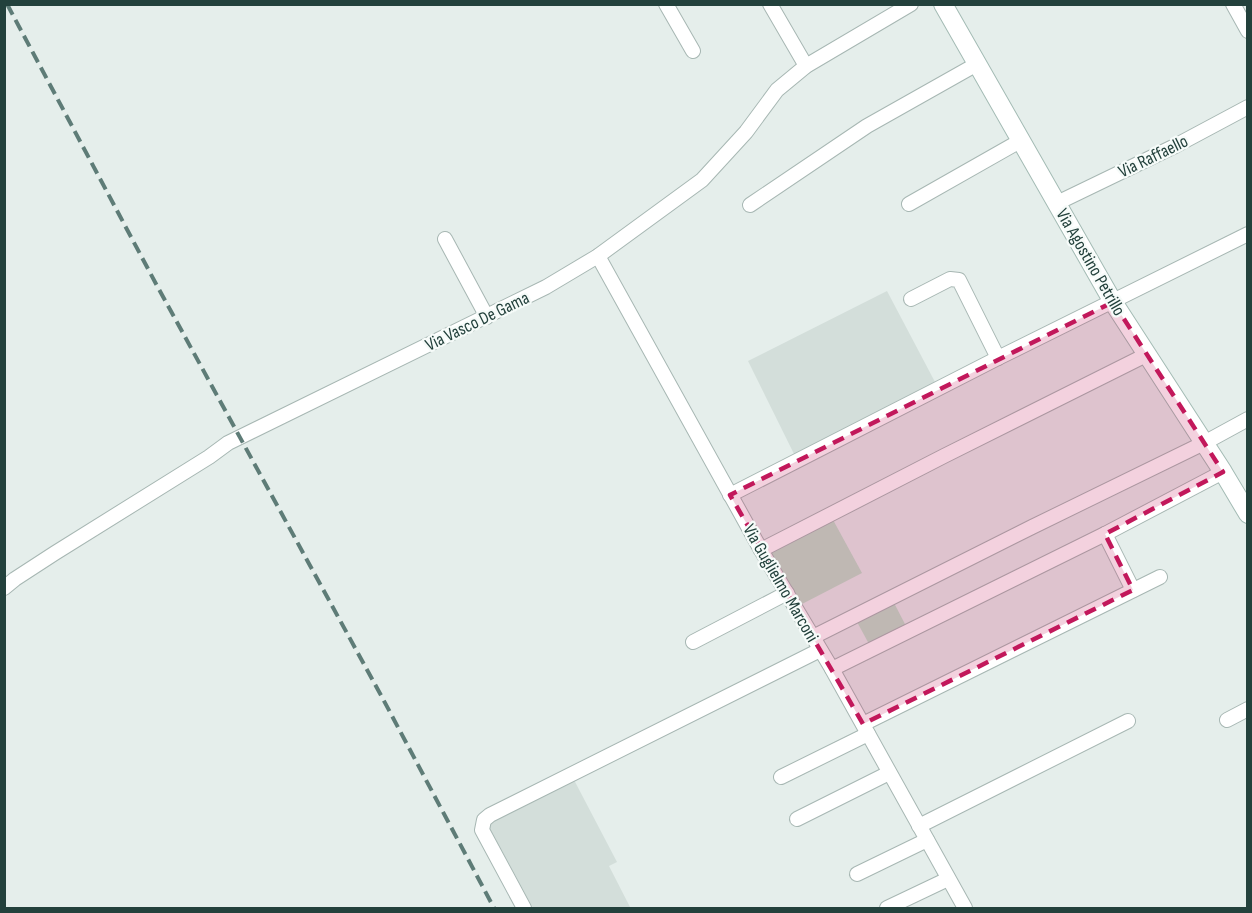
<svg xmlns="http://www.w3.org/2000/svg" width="1252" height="913" font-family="'Sofia Sans Condensed',sans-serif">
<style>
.built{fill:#d3deda}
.green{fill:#bee0ca}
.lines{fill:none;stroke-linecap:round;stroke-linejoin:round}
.street-casing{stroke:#a7b7b3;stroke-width:16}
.secondary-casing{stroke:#a3bbb4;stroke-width:20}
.street{stroke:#fff;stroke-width:14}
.secondary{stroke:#fff;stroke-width:18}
.rail{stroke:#5e7c77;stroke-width:4;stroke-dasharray:12 6;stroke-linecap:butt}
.marked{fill:#c2185b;fill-opacity:0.2;stroke:#c2185b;stroke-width:4.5;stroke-dasharray:12 8;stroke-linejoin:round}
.labels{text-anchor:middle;stroke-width:4.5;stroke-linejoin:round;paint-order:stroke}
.street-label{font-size:18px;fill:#23413c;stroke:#f6fbf9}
</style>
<rect width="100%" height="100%" fill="#e5eeeb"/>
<g class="built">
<polygon points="887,291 935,382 795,456 748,361"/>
<polygon points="573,778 617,862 609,866 630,907 627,908 533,908 489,827 492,819"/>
</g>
<g class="green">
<polygon points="832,518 862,573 802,604 769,549"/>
<polygon points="893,601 906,626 869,644 856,620"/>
</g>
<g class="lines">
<defs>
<g id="street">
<polyline points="666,4 693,51"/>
<polyline points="770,4 806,66"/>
<polyline points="1233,4 1248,31"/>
<polyline points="1057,203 1175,146 1248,107"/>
<polyline points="909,204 1020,141"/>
<polyline points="750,205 867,126 977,64"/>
<polyline points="445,239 487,317"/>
<polyline points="598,256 761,550 832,669 965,908"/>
<polyline points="911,299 950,279 959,280 998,358"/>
<polyline points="730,495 998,358 1248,234"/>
<polyline points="1105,534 1133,590"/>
<polyline points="761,550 944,456 1148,354"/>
<polyline points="4,588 15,579 55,553 209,457 228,443 546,287 598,256 702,180 746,132 777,90 806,66 911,4"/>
<polyline points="813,637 1032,527 1204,443 1248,419"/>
<polyline points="693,642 787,593"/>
<polyline points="832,669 1105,534 1223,472"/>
<polyline points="1227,720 1248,709"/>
<polyline points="863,724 1160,577"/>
<polyline points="781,777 868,734"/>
<polyline points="797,819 889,773"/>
<polyline points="919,826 1128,721"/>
<polyline points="857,874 927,840"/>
<polyline points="524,908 482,830 484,820 490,815 820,650"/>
<polyline points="887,908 948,879"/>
</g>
<polyline id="secondary" points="943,4 1113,302 1223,472 1248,514"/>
</defs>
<use href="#street" class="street-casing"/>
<use href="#secondary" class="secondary-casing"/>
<use href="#street" class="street"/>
<use href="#secondary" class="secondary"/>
<polyline class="rail" points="7,4 155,282 383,699 494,908"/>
</g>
<path class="marked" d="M1113 302 1223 472 1105 534 1133 590 863 724 730 495Z"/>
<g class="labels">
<g class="street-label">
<text transform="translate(1153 156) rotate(-26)" y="6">Via Raffaello</text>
<text transform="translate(1091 262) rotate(60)" y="6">Via Agostino Petrillo</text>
<text transform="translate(477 321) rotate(-26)" y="6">Via Vasco De Gama</text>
<text transform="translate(781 583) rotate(60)" y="6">Via Guglielmo Marconi</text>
</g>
</g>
<rect width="1252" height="913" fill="none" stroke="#23413c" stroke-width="12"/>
</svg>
